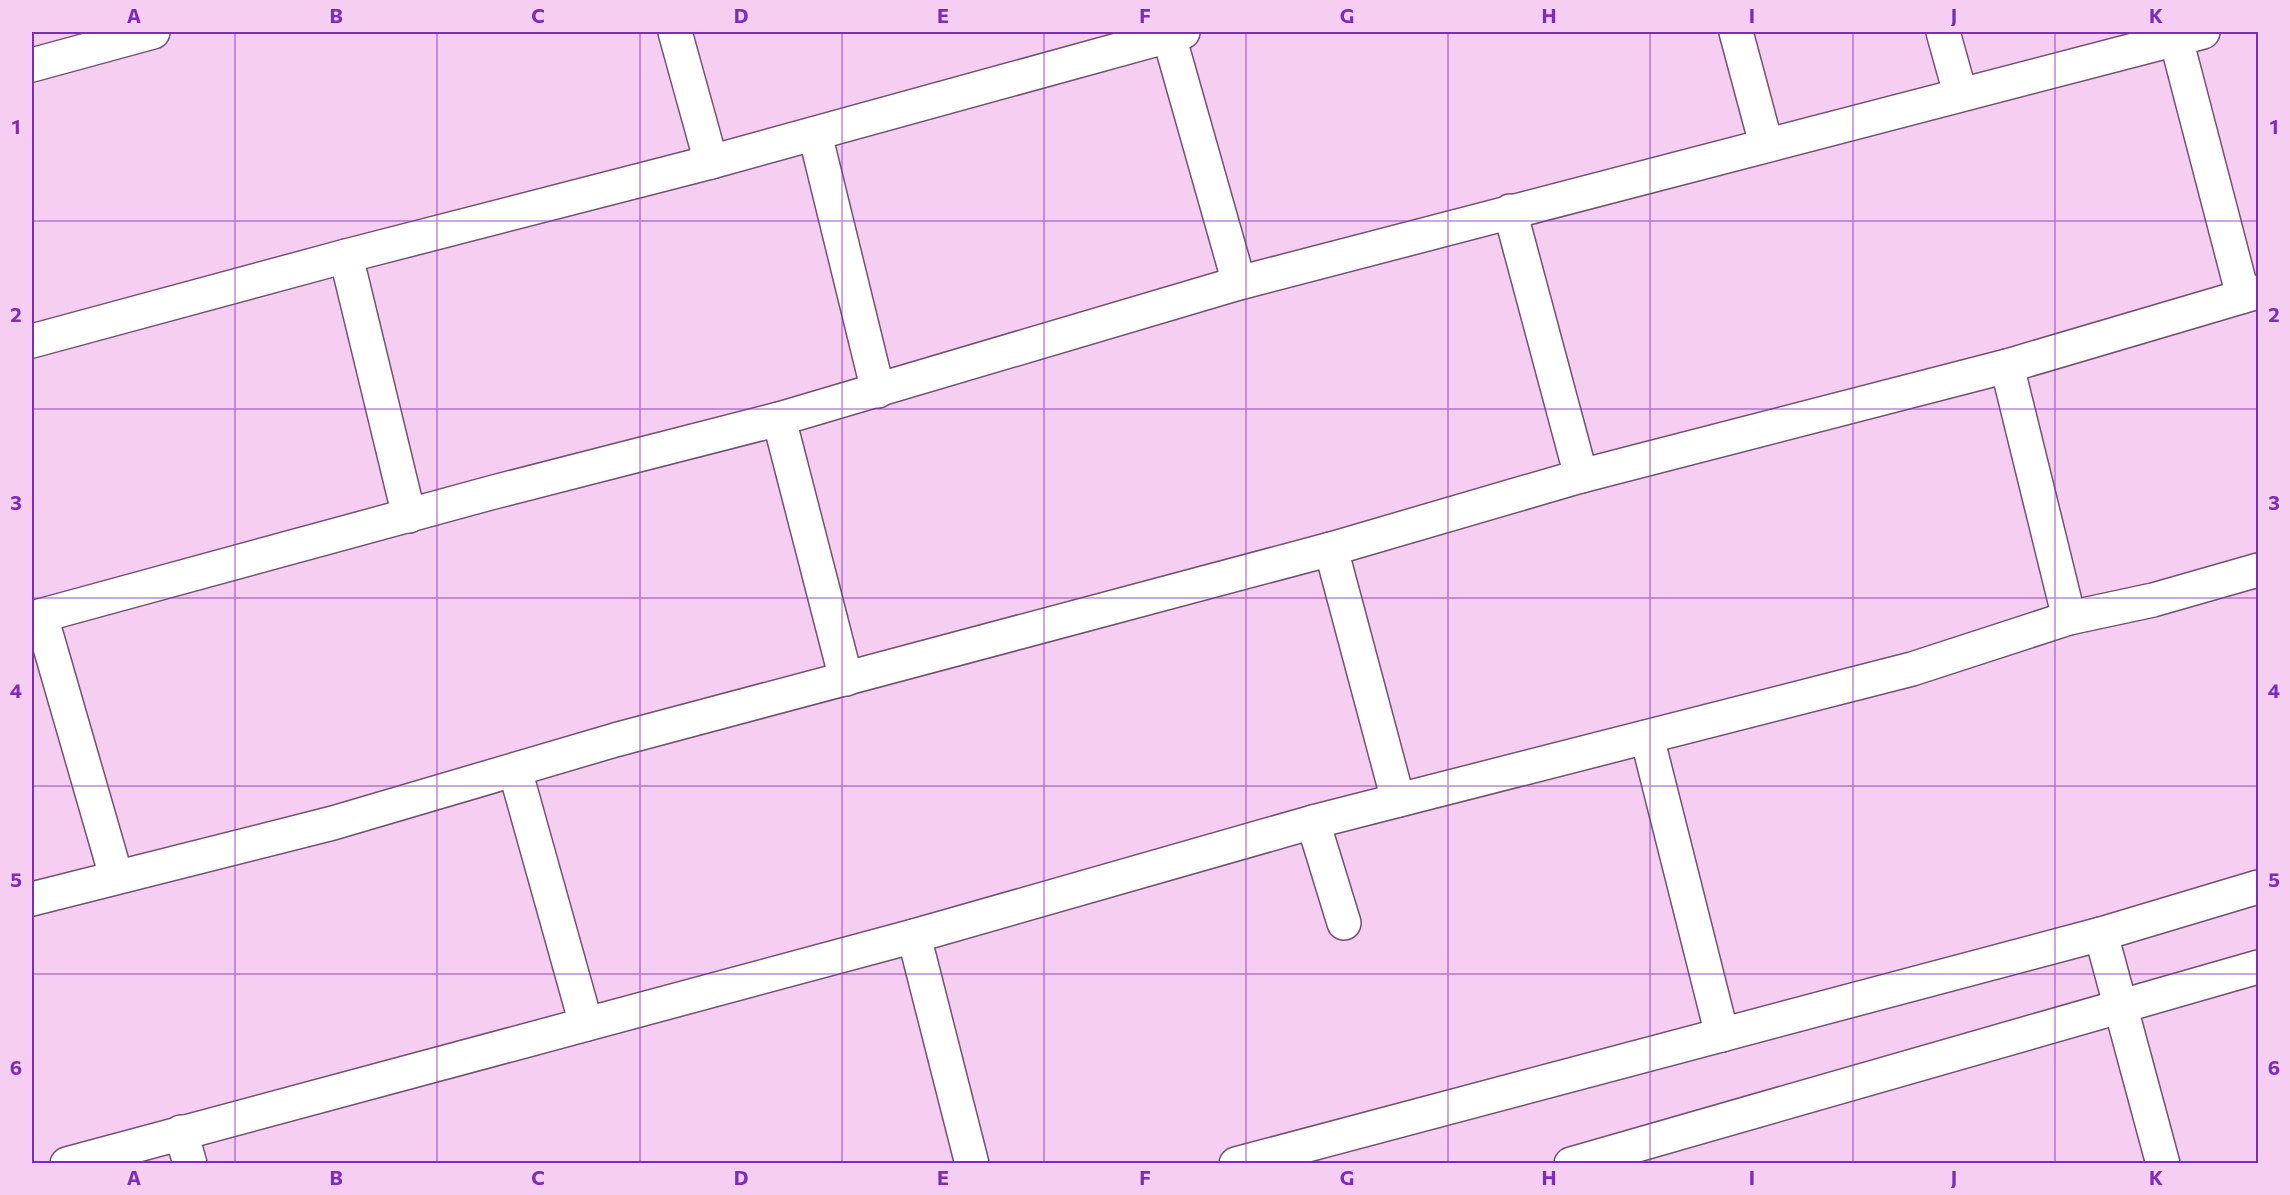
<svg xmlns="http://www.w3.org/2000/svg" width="2290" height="1195" font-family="Commissioner,sans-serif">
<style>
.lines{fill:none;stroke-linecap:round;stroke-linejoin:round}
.minor-casing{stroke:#725170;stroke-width:36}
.minor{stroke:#fff;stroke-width:33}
.grid{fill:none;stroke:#7b2cbf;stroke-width:1.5;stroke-opacity:0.55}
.neatline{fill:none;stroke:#7b2cbf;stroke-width:2}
.grid-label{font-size:20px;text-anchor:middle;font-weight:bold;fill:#7b2cbf}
</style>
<rect width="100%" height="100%" fill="#f5cef2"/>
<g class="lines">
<defs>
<g id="minor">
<polyline points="675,32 711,162"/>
<polyline points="1736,32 1766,144"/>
<polyline points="1943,32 1960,93"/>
<polyline points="1169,36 1239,283"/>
<polyline points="2176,39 2243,296"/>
<polyline points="32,65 153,32"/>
<polyline points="815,134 878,391"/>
<polyline points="1510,211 1581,476"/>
<polyline points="346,256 409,516"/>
<polyline points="32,341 346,256 711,162 1183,32"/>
<polyline points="2007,366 2069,618"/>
<polyline points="779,419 846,679"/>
<polyline points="1331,549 1398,800"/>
<polyline points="41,616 116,876"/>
<polyline points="32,618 494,492 779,419 1239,283 2203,32"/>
<polyline points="1647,737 1722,1035"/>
<polyline points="515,770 586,1024"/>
<polyline points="1313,822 1344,923"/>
<polyline points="32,899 333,823 615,740 1331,549 1581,476 2007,366 2258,292"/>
<polyline points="2101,934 2163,1164"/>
<polyline points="914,936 972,1164"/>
<polyline points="181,1132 190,1164"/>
<polyline points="67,1164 914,936 1313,822 1912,669 2069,618 2153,600 2258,570"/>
<polyline points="1236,1164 2101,934 2258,887"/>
<polyline points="1571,1164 2258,967"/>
</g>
</defs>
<use href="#minor" class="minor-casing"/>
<use href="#minor" class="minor"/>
</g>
<path class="grid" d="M235 32V1164M437 32V1164M640 32V1164M842 32V1164M1044 32V1164M1246 32V1164M1448 32V1164M1650 32V1164M1853 32V1164M2055 32V1164M32 221H2258M32 409H2258M32 598H2258M32 786H2258M32 974H2258"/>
<rect width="2290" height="1195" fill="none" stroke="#f5cef2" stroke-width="66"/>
<rect x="33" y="33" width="2224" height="1129" class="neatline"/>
<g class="grid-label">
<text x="134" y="23">A</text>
<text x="336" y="23">B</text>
<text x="538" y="23">C</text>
<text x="741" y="23">D</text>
<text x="943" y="23">E</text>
<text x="1145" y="23">F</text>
<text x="1347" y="23">G</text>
<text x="1549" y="23">H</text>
<text x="1752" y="23">I</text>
<text x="1954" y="23">J</text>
<text x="2156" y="23">K</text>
<text x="16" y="134">1</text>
<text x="2274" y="134">1</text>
<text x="16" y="322">2</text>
<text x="2274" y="322">2</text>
<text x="16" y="510">3</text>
<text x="2274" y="510">3</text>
<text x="16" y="698">4</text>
<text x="2274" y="698">4</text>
<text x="16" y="887">5</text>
<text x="2274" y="887">5</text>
<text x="16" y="1075">6</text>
<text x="2274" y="1075">6</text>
<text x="134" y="1185">A</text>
<text x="336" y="1185">B</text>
<text x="538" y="1185">C</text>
<text x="741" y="1185">D</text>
<text x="943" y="1185">E</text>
<text x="1145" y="1185">F</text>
<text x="1347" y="1185">G</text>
<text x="1549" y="1185">H</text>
<text x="1752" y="1185">I</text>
<text x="1954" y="1185">J</text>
<text x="2156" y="1185">K</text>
</g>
</svg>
